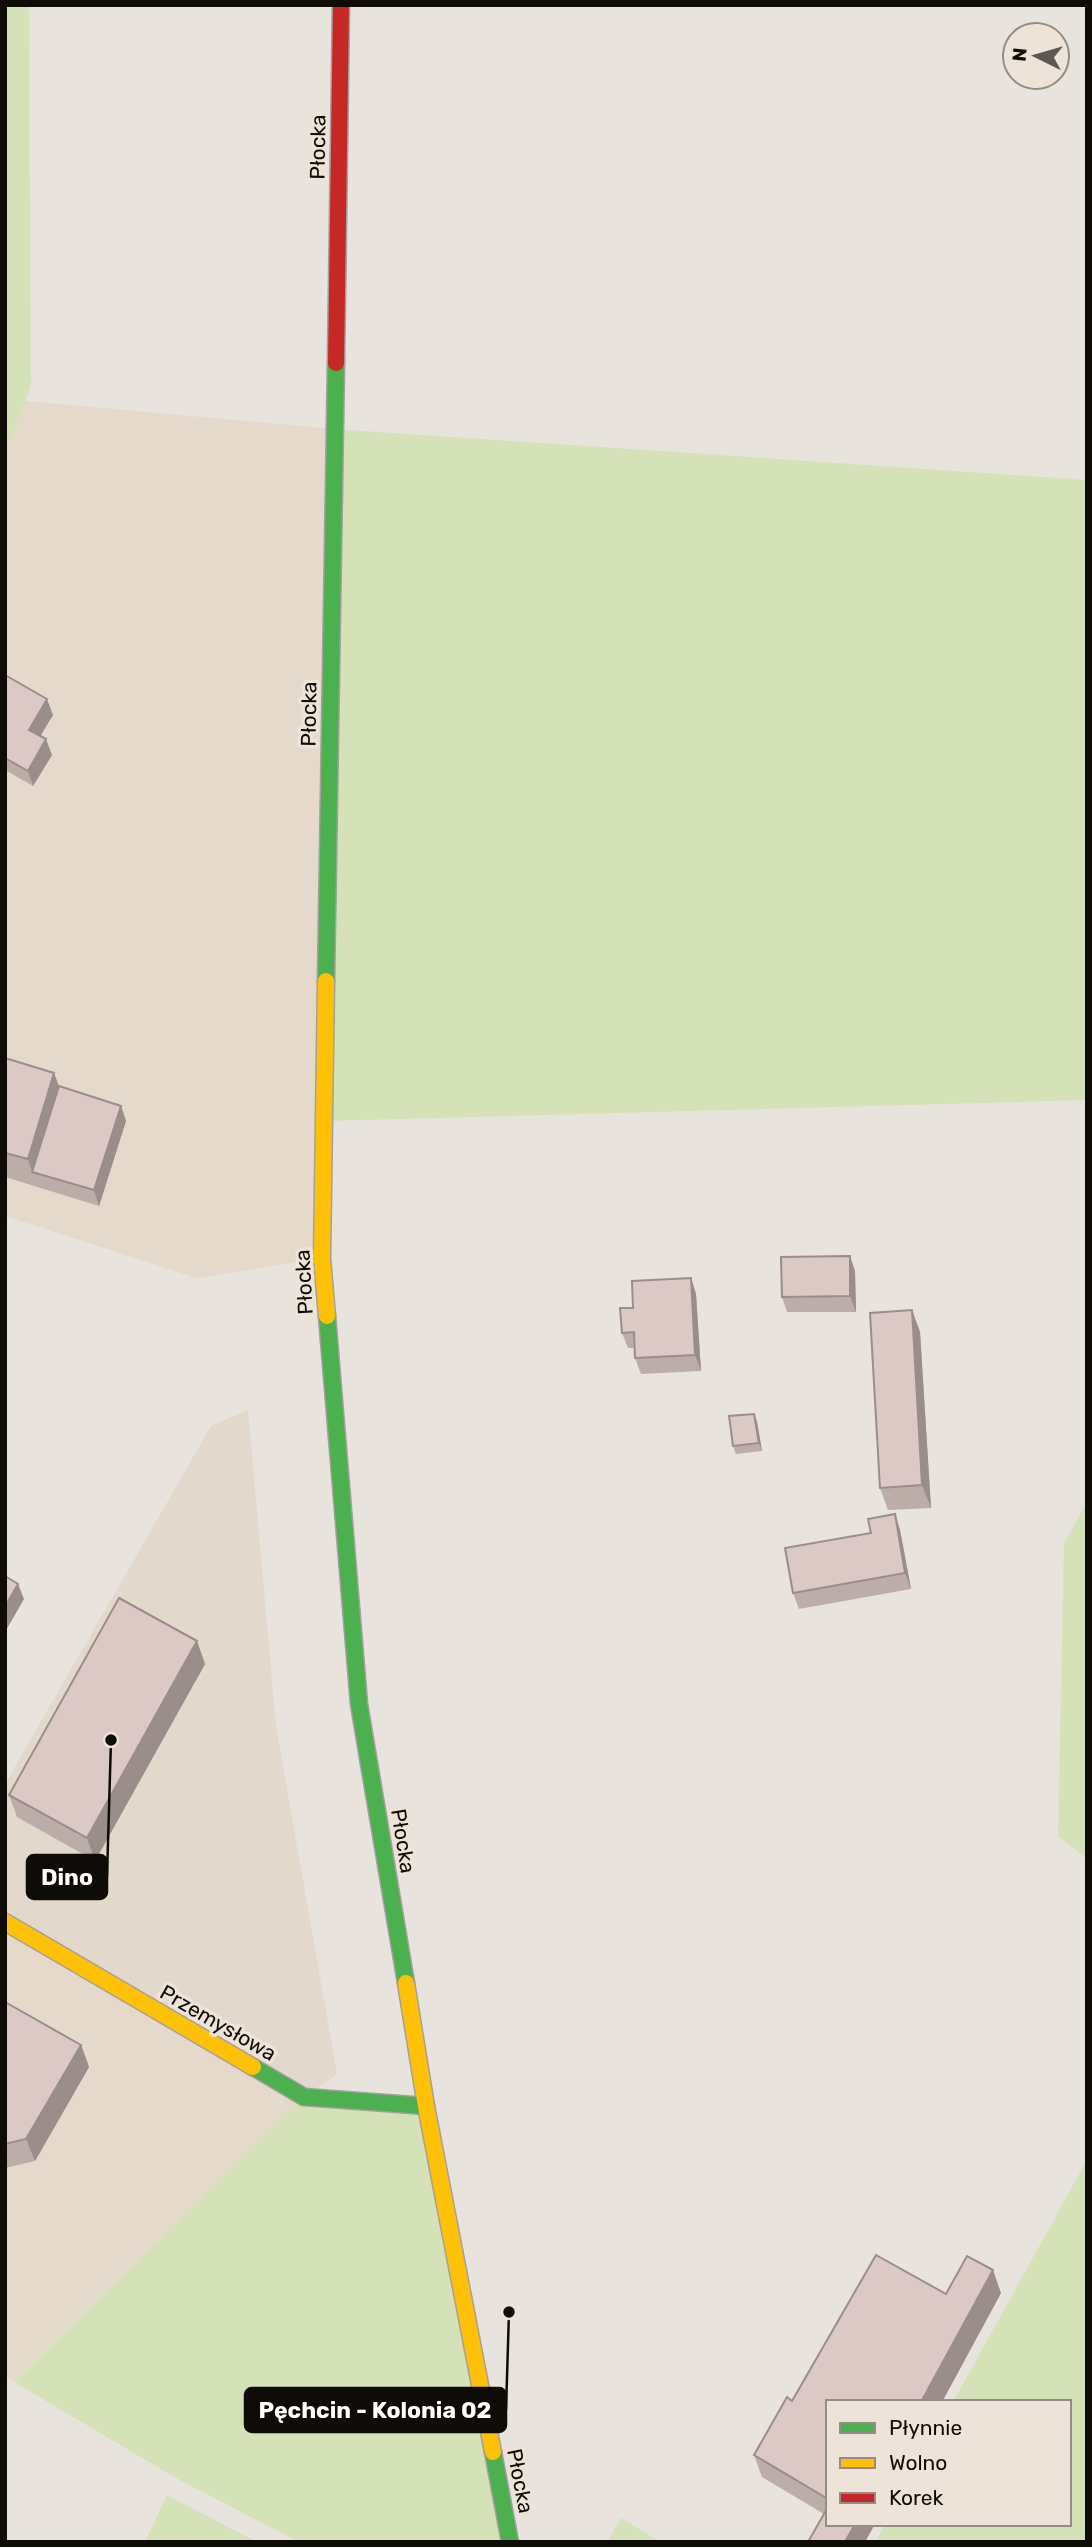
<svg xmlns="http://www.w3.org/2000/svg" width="1092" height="2547" font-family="Rubik,sans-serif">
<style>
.built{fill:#e3d8cc}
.industrial{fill:#e5d9cc}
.green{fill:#d5e2b8}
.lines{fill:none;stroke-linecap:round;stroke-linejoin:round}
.fast-casing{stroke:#a4a09b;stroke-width:19}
.slow-casing{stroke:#a4a09b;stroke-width:19}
.jam-casing{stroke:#a4a09b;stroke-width:19}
.fast{stroke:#4caf50;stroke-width:16}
.slow{stroke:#ffc107;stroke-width:16}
.jam{stroke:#c62828;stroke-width:16}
.wall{fill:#bdada9}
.shaded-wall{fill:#9a8d8a}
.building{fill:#dcc9c5;stroke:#9a8d8a;stroke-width:2}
.labels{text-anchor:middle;stroke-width:7;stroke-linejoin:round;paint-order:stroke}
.street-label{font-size:21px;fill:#0f0c08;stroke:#ede3d8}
.leader{fill:none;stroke:#0f0c08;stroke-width:2.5}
.callout-dot{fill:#0f0c08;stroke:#ede3d8;stroke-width:2.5}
.callout{fill:#0f0c08;stroke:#0f0c08;stroke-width:2.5}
.callout-label{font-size:23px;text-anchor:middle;font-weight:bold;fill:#fff}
</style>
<rect width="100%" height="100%" fill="#e8e3dd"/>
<polygon class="built" points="248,1410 276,1726 337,2074 304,2097 5,1922 5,1784 211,1426"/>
<g class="industrial">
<polygon points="26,401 334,429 322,1258 197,1278 5,1216 5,451"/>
<polygon points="5,1922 304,2097 14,2381 5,2377"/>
</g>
<g class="green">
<polygon points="5,5 29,5 31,383 26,401 5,451"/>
<polygon points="334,429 1087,480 1087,1100 324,1121"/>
<polygon points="1087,1501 1087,1859 1058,1836 1064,1544"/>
<polygon points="304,2097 426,2106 510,2542 299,2542 176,2478 14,2382"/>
<polygon points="1087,2160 1087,2542 876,2542 885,2524 1069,2524 1069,2402 953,2402"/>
<polygon points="167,2495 257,2542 145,2542"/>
<polygon points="621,2518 660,2542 607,2542"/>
</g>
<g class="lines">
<defs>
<g id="fast">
<polyline points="326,981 336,363"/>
<polyline points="327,1316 359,1704 406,1983"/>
<polyline points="253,2067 304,2097 426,2106"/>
<polyline points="493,2452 510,2542"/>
</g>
<g id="slow">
<polyline points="326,981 322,1258 327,1316"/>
<polyline points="5,1922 253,2067"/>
<polyline points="406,1983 426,2106 493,2452"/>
</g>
<polyline id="jam" points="336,363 341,5"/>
</defs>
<use href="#fast" class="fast-casing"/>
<use href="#slow" class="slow-casing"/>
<use href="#jam" class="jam-casing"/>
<use href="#fast" class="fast"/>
<use href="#slow" class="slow"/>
<use href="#jam" class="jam"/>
</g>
<g class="wall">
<polygon points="5,675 53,715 40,736 52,755 33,786 5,770"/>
<polygon points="5,1058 54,1073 59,1086 121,1106 126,1121 99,1206 5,1177"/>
<polygon points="855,1271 856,1312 787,1312 782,1297"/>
<polygon points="691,1278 696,1294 701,1371 641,1374 635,1358 635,1348 628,1348 622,1333 633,1308"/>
<polygon points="912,1310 920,1332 931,1508 888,1510 880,1488"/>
<polygon points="754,1414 757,1422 762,1451 736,1454 733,1446"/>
<polygon points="895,1514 900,1530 911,1589 799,1609 793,1593"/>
<polygon points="205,1664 95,1861 17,1817 9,1795"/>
<polygon points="5,2002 81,2045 89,2067 35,2161 5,2168"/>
<polygon points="1001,2293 942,2402 828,2402 828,2524 824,2514 762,2477 754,2455 792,2401 946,2294"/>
</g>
<g class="shaded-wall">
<polygon points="47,699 53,715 35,745 29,730"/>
<polygon points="46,739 52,755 33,786 28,771"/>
<polygon points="54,1073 64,1101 32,1172 28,1159"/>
<polygon points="121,1106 126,1121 99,1206 94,1190"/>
<polygon points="850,1256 855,1271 856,1312 850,1296"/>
<polygon points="691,1278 696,1294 701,1371 695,1355"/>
<polygon points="912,1310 920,1332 931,1508 922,1485"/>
<polygon points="754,1414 757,1422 762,1451 759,1443"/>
<polygon points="895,1514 900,1530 911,1589 905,1573"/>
<polygon points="18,1584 24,1599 5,1632 5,1607"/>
<polygon points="197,1641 205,1664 95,1861 87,1838"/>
<polygon points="81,2045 89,2067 35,2161 26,2139"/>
<polygon points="993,2270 1001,2293 942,2402 921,2402"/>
<polygon points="855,2524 875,2524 865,2542 845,2542"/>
</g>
<g class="building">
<polygon points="5,675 47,699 29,730 46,739 28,771 5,758"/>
<polygon points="5,1058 54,1073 28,1159 5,1153"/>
<polygon points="59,1086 121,1106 94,1190 32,1172"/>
<polygon points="850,1256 850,1296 782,1297 781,1257"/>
<polygon points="691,1278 695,1355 635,1358 634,1332 622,1333 620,1308 633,1308 632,1281"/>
<polygon points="912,1310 922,1485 880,1488 870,1313"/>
<polygon points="754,1414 759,1443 733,1446 729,1416"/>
<polygon points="895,1514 905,1573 793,1593 785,1548 871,1533 868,1519"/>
<polygon points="5,1576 18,1584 5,1607"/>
<polygon points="119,1598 197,1641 87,1838 9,1795"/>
<polygon points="5,2002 81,2045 26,2139 5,2144"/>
<polygon points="876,2255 946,2294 967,2256 993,2270 921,2402 828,2402 828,2499 754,2455 787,2397 792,2401"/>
<polygon points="828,2507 828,2524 855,2524 845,2542 808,2542"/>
</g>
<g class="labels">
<g class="street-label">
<text transform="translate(318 147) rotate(-89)" y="7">Płocka</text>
<text transform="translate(309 714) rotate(-89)" y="7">Płocka</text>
<text transform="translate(304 1282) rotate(-93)" y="7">Płocka</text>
<text transform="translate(403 1841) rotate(81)" y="7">Płocka</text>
<text transform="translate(218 2023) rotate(30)" y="7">Przemysłowa</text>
<text transform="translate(520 2481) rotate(79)" y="7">Płocka</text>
</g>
</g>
<path class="leader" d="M111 1740L107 1877M509 2312L506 2410"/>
<g class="callout-dot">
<circle cx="111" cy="1740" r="7"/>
<circle cx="509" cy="2312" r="7"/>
</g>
<g class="callout">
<rect x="27" y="1855" width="80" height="44" rx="7"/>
<rect x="245" y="2388" width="261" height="44" rx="7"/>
</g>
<g class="callout-label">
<text x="67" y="1885">Dino</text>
<text x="375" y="2418">Pęchcin - Kolonia 02</text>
</g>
<rect width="1092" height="2547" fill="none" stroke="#0f0c08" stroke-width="14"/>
<rect x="826" y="2400" width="245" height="126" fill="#ede3d8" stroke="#948d85" stroke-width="2"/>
<rect x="840" y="2423" width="35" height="10" fill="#4caf50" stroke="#948d85" stroke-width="2"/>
<text x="889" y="2435" font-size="21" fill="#0f0c08">Płynnie</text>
<rect x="840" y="2458" width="35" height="10" fill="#ffc107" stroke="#948d85" stroke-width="2"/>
<text x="889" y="2470" font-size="21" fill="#0f0c08">Wolno</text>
<rect x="840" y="2493" width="35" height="10" fill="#c62828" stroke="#948d85" stroke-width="2"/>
<text x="889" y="2505" font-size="21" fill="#0f0c08">Korek</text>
<g transform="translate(1036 56) rotate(275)"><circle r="33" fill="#ede3d8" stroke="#948d85" stroke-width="2"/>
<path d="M0-5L12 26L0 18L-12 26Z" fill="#5b5753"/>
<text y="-10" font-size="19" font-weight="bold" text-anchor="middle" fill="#0f0c08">N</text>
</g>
</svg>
